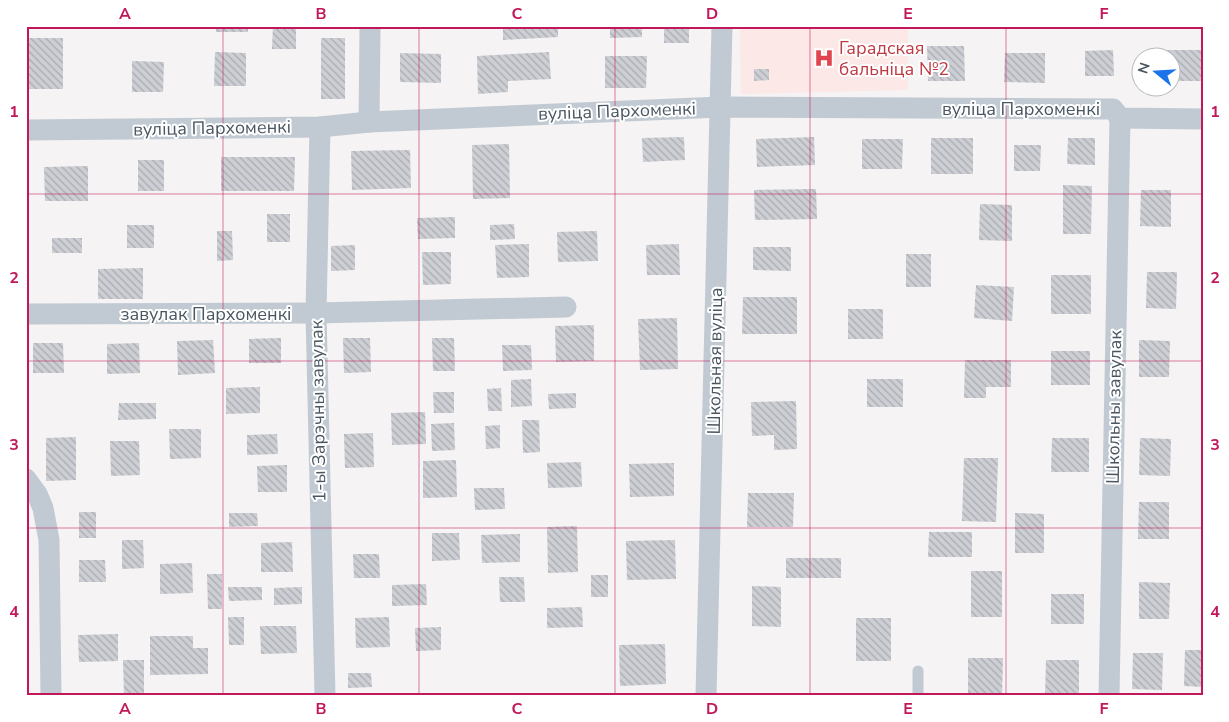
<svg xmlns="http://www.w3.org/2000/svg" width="1229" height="722" font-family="'Nunito Sans',sans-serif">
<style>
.medical{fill:#fce8e6}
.building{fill:url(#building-back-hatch)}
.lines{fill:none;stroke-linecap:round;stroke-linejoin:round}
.service{stroke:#c1cad2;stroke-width:11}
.minor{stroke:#c1cad2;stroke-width:21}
.grid{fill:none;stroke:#c2185b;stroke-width:1;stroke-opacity:0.55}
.labels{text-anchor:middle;stroke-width:4;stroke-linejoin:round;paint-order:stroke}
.health-label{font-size:18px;fill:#be3a42;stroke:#fff;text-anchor:start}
.street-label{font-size:18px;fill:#4a5661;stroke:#fff}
.neatline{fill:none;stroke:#c2185b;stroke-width:2}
.grid-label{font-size:16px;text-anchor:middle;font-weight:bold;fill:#c2185b}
</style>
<defs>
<pattern id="building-back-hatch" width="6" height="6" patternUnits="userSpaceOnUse" patternTransform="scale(1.25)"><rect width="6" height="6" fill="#cdcfd5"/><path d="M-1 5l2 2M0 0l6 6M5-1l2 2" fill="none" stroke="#a8abb0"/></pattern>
</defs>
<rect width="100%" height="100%" fill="#f5f3f3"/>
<polygon class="medical" points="740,26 908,26 908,90 741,94"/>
<g class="building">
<rect x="216" y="26" width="32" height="6"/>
<polygon points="273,26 296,26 296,49 272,49"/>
<polygon points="503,26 558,26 558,37 503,40"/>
<polygon points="610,26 642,26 642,37 610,38"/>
<rect x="664" y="26" width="25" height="17"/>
<rect x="1152" y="26" width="28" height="3"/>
<polygon points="29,38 63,38 63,89 28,89"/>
<rect x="321" y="38" width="24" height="61"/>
<polygon points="927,46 964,46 965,81 928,81"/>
<polygon points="1113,50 1114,76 1085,76 1085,51"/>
<polygon points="1162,50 1203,50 1203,81 1172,81 1172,58 1162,58"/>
<polygon points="215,52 246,53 246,86 214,86"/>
<polygon points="549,52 551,79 508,81 508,92 478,94 477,56"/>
<polygon points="400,53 441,54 441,83 400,82"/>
<polygon points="1005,53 1045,53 1045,83 1004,82"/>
<polygon points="605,56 647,56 646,88 605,88"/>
<polygon points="132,61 164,62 163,92 132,92"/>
<polygon points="754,69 769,69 769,80 754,81"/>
<polygon points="684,137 685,160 643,162 642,138"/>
<polygon points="814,137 815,165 757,167 756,139"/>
<rect x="931" y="138" width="42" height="36"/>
<polygon points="1068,138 1095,138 1095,165 1067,164"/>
<polygon points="862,139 903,139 902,169 862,169"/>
<polygon points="509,144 510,198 473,199 472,145"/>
<polygon points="1014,145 1041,145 1040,171 1014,171"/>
<polygon points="410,150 411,188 352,190 351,151"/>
<polygon points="221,157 295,157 294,191 221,191"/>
<rect x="138" y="160" width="26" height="31"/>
<polygon points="88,166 88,201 45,201 44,167"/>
<polygon points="1063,185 1092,186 1091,234 1063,234"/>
<polygon points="816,189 817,219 755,220 754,190"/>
<polygon points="1141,190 1171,190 1171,227 1140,226"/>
<polygon points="980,204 1012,205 1012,241 979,240"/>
<rect x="267" y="214" width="23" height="28"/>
<polygon points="455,217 455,238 418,239 417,218"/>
<polygon points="514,224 515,239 490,240 490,225"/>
<rect x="127" y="225" width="27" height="23"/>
<polygon points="217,231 232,231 233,260 217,261"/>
<polygon points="597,231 598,261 558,262 557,232"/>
<rect x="52" y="238" width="30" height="15"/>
<polygon points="529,244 529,277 497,278 495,245"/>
<polygon points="679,244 680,275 647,275 646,245"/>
<polygon points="355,245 355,270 331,271 331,246"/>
<polygon points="753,247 791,247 791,271 753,270"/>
<polygon points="422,252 451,252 451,284 423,285"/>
<rect x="906" y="254" width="25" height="33"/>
<polygon points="143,268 143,299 98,299 98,269"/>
<polygon points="1147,272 1177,272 1176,309 1146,308"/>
<rect x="1051" y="275" width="40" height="39"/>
<polygon points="976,285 1014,287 1012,321 974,318"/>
<polygon points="743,297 797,297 797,334 742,334"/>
<rect x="848" y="309" width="35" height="30"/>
<polygon points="677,318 678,369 640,370 638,319"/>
<polygon points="594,325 594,361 556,362 555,326"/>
<polygon points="281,338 281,363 249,363 249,339"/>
<polygon points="343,338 370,338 371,372 344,373"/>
<polygon points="432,338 454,338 455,371 433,371"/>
<polygon points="213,340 215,373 178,375 177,341"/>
<polygon points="1139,340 1170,341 1169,377 1139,377"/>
<polygon points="33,343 63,343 64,373 33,373"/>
<polygon points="139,343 140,373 107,374 107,344"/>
<polygon points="502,345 531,345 532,370 503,371"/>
<rect x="1051" y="351" width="39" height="34"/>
<polygon points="965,360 1011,360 1011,387 986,387 986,398 964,398"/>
<polygon points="531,379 532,406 511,407 511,380"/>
<rect x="867" y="379" width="36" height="28"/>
<polygon points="260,387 260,413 226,414 226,388"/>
<polygon points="501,388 502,411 488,411 487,389"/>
<polygon points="433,392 454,392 454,413 434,413"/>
<polygon points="576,393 576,408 549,409 548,394"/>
<polygon points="796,401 797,449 774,450 774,435 752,436 751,402"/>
<polygon points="119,403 156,403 156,419 118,420"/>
<polygon points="425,412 426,444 392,445 391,413"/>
<polygon points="522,420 539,420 540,452 523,453"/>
<polygon points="454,423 455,450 432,451 431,424"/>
<polygon points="500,425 500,448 486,449 485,426"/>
<polygon points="169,429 201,429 201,458 170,459"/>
<polygon points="373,433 374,467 345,468 344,434"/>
<polygon points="277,434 278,454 247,455 247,435"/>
<polygon points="76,437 76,480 46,481 46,438"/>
<polygon points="1052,438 1089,438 1089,472 1051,472"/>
<polygon points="1140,438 1171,439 1170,476 1139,475"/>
<polygon points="110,441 139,441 140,475 111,476"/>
<polygon points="964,458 998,458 996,522 962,521"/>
<polygon points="456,460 457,497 423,498 423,461"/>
<polygon points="581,462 582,487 548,488 547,463"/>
<polygon points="674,463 674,496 630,497 629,464"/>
<polygon points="287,465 287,492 258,492 257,466"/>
<polygon points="474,488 504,488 505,509 475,510"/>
<polygon points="748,493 794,493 793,527 747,527"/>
<polygon points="1139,502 1169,502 1169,539 1138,539"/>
<rect x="79" y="512" width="17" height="26"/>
<polygon points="229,513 257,513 258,526 229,527"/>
<polygon points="1015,513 1044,514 1044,553 1015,553"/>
<polygon points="577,526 578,572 548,573 547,527"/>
<polygon points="929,532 972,532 972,557 928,557"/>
<polygon points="432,533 459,533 460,560 432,561"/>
<polygon points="520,534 520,562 482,563 481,535"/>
<polygon points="122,540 143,540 144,568 122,569"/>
<polygon points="675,540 676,579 627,580 626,541"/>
<polygon points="292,542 293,572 261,572 261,543"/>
<polygon points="353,554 379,554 380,578 354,578"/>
<rect x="786" y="558" width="55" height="20"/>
<polygon points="79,560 105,560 106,582 79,582"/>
<polygon points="192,563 193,593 160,594 160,564"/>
<rect x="971" y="571" width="31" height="46"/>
<polygon points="207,574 222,574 222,609 208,609"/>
<rect x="591" y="575" width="17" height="22"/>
<polygon points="499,577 524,577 525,602 500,602"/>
<polygon points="1139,582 1170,583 1169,619 1139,619"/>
<polygon points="426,584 427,605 392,606 392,585"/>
<polygon points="752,586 781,587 781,627 752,626"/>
<polygon points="228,587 262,587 262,600 229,601"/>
<polygon points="302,587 302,604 274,605 274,588"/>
<rect x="1051" y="594" width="33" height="30"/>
<polygon points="582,607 583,627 547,628 547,608"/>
<polygon points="228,617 244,617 244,645 229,645"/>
<polygon points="389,617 390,647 356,648 355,618"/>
<rect x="856" y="618" width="35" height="43"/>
<polygon points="260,626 296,626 297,653 261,654"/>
<polygon points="441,627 441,650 416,651 415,628"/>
<polygon points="118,634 118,661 79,662 78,635"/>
<polygon points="150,636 193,636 193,648 208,648 208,674 150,675"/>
<polygon points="665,644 666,684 620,686 619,645"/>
<polygon points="1185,650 1203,650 1203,687 1184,686"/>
<polygon points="1133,653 1163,653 1162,690 1132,689"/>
<polygon points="968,658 1003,658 1002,696 968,696"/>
<polygon points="123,660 144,660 144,696 124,696"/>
<polygon points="1046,660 1079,660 1079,696 1045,696"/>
<polygon points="348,673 371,673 372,687 348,688"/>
</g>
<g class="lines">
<polyline class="service" points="918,696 918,671"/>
<g class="minor">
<polyline points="369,122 370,26"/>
<polyline points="320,127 316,313 325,696"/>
<polyline points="26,130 320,127 369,122 721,107 1113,109 1120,118 1203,119"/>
<polyline points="26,314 316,313 566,307"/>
<polyline points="26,479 37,494 43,508 49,540 51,696"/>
<polyline points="706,696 722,26"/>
<polyline points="1109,696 1120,118"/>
</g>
</g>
<path class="grid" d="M223 26V696M419 26V696M615 26V696M810 26V696M1006 26V696M26 194H1203M26 361H1203M26 528H1203"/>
<defs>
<symbol id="hospital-bare" viewBox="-9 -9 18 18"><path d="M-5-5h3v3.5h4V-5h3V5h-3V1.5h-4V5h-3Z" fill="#e0444e" stroke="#fff" stroke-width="2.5" paint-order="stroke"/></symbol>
</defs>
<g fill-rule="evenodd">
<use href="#hospital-bare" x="810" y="44" width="28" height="28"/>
</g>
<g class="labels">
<g class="health-label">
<text x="839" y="54">Гарадская<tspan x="839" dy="21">бальніца №2</tspan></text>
</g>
<g class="street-label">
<text x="1021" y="115">вуліца Пархоменкі</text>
<text transform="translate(617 111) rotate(-2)" y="6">вуліца Пархоменкі</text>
<text transform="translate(212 128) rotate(-1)" y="6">вуліца Пархоменкі</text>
<text x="206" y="320">завулак Пархоменкі</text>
<text transform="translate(715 361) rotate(-89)" y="6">Школьная вуліца</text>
<text transform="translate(1114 407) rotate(-89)" y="6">Школьны завулак</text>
<text transform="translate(318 411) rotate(-91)" y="6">1-ы Зарэчны завулак</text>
</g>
</g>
<rect width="1229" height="722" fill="none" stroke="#ffffff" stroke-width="55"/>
<g transform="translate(1156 72) rotate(288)"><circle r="24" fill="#ffffff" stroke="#b7bbc0"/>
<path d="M0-4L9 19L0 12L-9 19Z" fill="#1a73e8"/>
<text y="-8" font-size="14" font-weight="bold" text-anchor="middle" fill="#4a5661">N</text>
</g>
<rect x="28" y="28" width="1174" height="666" class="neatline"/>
<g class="grid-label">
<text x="125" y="19">A</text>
<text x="321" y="19">B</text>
<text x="517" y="19">C</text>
<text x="712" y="19">D</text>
<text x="908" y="19">E</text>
<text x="1104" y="19">F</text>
<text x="14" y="117">1</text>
<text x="1215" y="117">1</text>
<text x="14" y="283">2</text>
<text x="1215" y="283">2</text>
<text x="14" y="450">3</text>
<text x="1215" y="450">3</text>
<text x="14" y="617">4</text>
<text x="1215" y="617">4</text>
<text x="125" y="714">A</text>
<text x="321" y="714">B</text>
<text x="517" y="714">C</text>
<text x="712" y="714">D</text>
<text x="908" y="714">E</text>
<text x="1104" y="714">F</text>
</g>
</svg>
